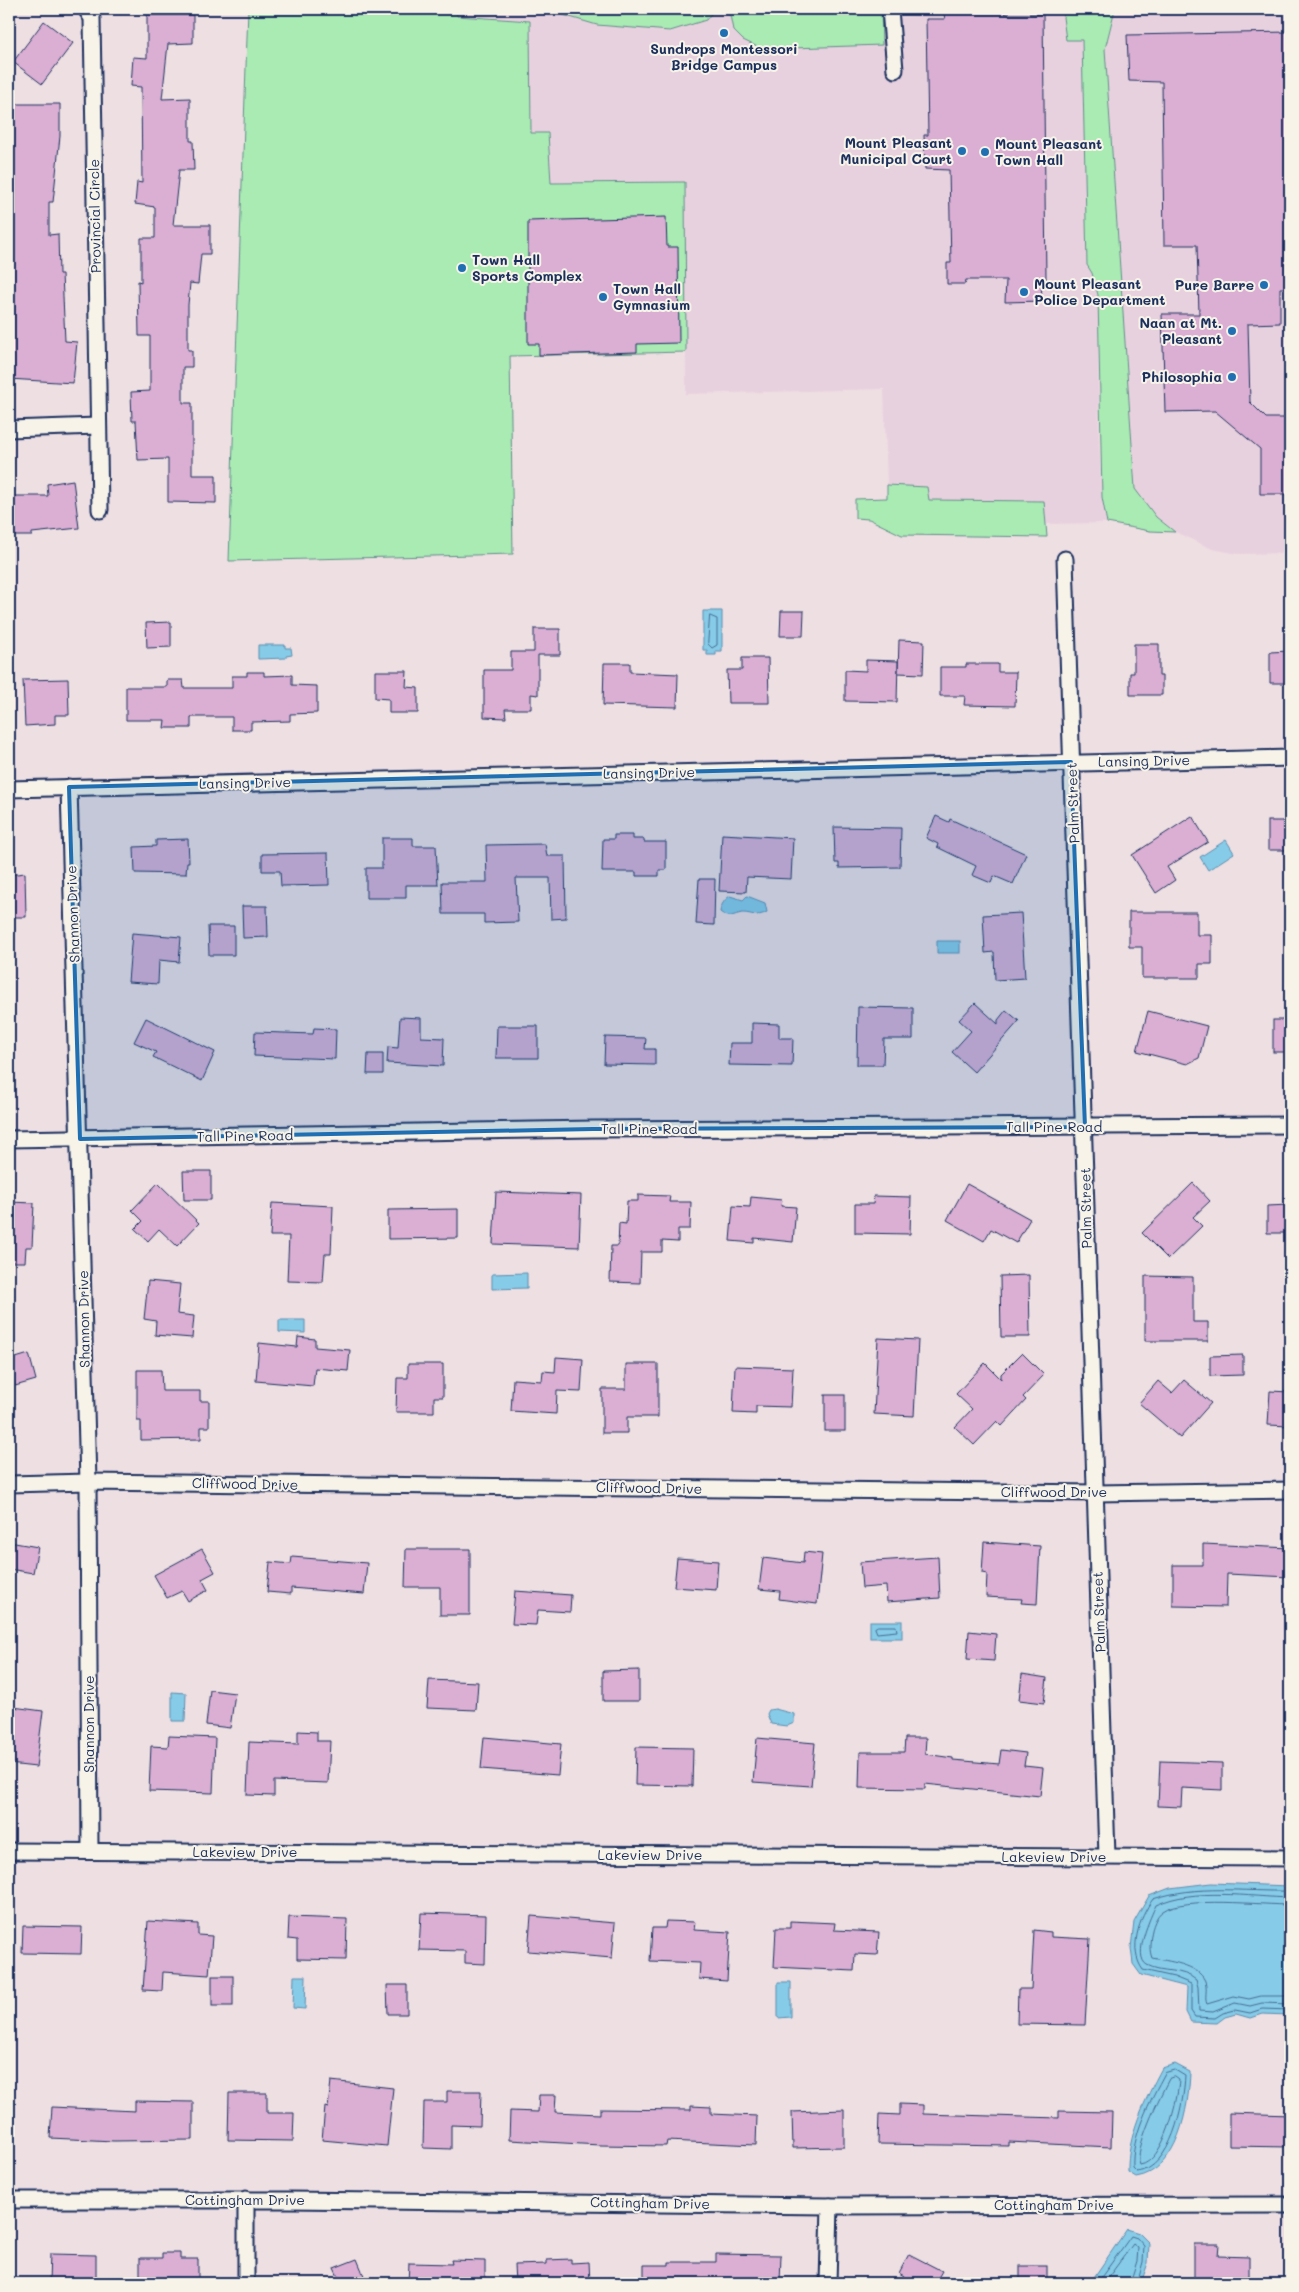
<svg xmlns="http://www.w3.org/2000/svg" width="1299" height="2292" font-family="Mali,sans-serif">
<style>
.built{fill:#e8d1de}
.green{fill:#aaebb4;stroke:#628d89}
.water{fill:#86cbe7;stroke:#5b8db0}
.lines{fill:none;stroke-linecap:round;stroke-linejoin:round}
.shore{stroke:#466d95;stroke-width:1}
.building{fill:#daafd3;stroke:#1b2f5e}
.minor-casing{stroke:#1b2f5e;stroke-width:19}
.minor{stroke:#f7f3e8;stroke-width:15}
.marked{fill:#1f6fb2;fill-opacity:0.2;stroke:#1f6fb2;stroke-width:4;stroke-linejoin:round}
.poi-dot{fill:#1f6fb2;stroke:#f7f3e8;stroke-width:2}
.labels{text-anchor:middle;stroke-width:4;stroke-linejoin:round;paint-order:stroke}
.poi-label{font-size:14px;font-weight:bold;fill:#1b2f5e;stroke:#f7f3e8;text-anchor:end}
.street-label{font-size:14px;fill:#1b2f5e;stroke:#f7f3e8}
</style>
<rect width="100%" height="100%" fill="#eedfe2"/>
<filter id="ink" filterUnits="userSpaceOnUse"><feTurbulence type="fractalNoise" baseFrequency=".02" numOctaves="2"/><feDisplacementMap in="SourceGraphic" scale="10" xChannelSelector="R" yChannelSelector="G"/><feConvolveMatrix kernelMatrix="1 2 1 2 8 2 1 2 1" color-interpolation-filters="sRGB"/></filter>
<g filter="url(#ink)">
<g class="built">
<polygon points="456,9 881,9 882,18 893,18 918,16 918,9 1066,9 1063,18 1082,40 1087,265 1092,273 1098,295 1099,443 1102,497 1107,523 1045,524 1044,501 928,500 927,487 887,485 884,389 686,394 685,182 551,183 548,133 531,133 530,21 457,15"/>
<polygon points="1115,9 1290,9 1290,553 1238,554 1212,549 1175,532 1156,517 1135,489 1105,49"/>
</g>
<g class="green">
<polygon points="248,9 456,9 457,16 530,21 531,133 548,133 551,183 685,182 686,352 510,356 513,554 229,561"/>
<polygon points="563,9 881,9 882,45 762,49 743,40 733,30 730,15 714,10 706,20 670,31 597,25 563,15"/>
<polygon points="1066,9 1115,9 1105,49 1135,489 1156,517 1175,532 1150,531 1107,523 1102,497 1098,295 1092,273 1087,265 1082,40 1066,40 1063,17"/>
<polygon points="887,485 927,487 929,500 1044,501 1047,537 902,535 869,519 855,518 855,499 887,498"/>
</g>
<g class="water">
<polygon points="703,611 722,611 722,651 716,651 716,655 707,655 707,650 703,650"/>
<polygon points="258,645 285,645 285,648 291,648 292,655 286,656 286,658 258,659"/>
<polygon points="1226,840 1234,853 1208,870 1200,857"/>
<path d="M730 896 743 900 747 896 765 903 767 912C756 918 752 913 743 913 733 914 730 920 720 912 721 905 724 900 730 896Z"/>
<rect x="937" y="941" width="23" height="12"/>
<polygon points="527,1273 527,1288 492,1289 492,1274"/>
<polygon points="279,1320 305,1320 305,1333 279,1332"/>
<rect x="870" y="1621" width="32" height="17"/>
<polygon points="172,1692 186,1693 185,1721 172,1721"/>
<polygon points="775,1709 794,1714 794,1723 787,1726 771,1724 767,1714 769,1710"/>
<polygon points="1211,1883 1290,1886 1290,2015 1262,2014 1250,2018 1236,2014 1225,2017 1217,2023 1191,2022 1186,2012 1187,1987 1141,1975 1133,1964 1131,1948 1134,1922 1149,1896 1170,1888"/>
<polygon points="294,1976 306,1976 305,2009 293,2008"/>
<polygon points="778,1982 791,1982 791,2017 778,2018"/>
<path d="M1175 2064 1190 2072C1189 2107 1178 2171 1136 2177L1128 2172C1127 2136 1145 2100 1162 2068Z"/>
<polygon points="1127,2229 1139,2233 1149,2243 1148,2263 1141,2283 1090,2283"/>
</g>
<g class="lines">
<g class="shore">
<polygon points="710,616 717,619 717,645 712,648 708,644"/>
<polygon points="878,1626 896,1626 897,1631 877,1633 875,1628"/>
<path d="M1290 1891C1243 1892 1198 1884 1153 1899 1139 1918 1128 1950 1143 1970L1174 1977 1191 1984V2011L1195 2017 1215 2018 1223 2013 1235 2010 1250 2013 1262 2009 1290 2010"/>
<path d="M1290 1898C1249 1897 1194 1887 1156 1905 1151 1916 1132 1956 1147 1965 1162 1973 1182 1968 1196 1980L1198 1987 1199 2011 1213 2012 1235 2003 1250 2006 1262 2003 1290 2004"/>
<path d="M1290 1905C1263 1905 1183 1896 1163 1911 1156 1915 1152 1928 1151 1935 1150 1943 1149 1950 1152 1958 1167 1961 1198 1964 1205 1981 1208 1989 1204 1998 1207 2004L1234 1996 1249 1999 1261 1996H1290"/>
<path d="M1175 2070 1185 2076C1184 2104 1171 2169 1137 2172L1133 2168C1131 2136 1150 2101 1165 2073Z"/>
<path d="M1175 2077 1179 2080C1178 2100 1164 2162 1140 2165 1133 2150 1161 2094 1169 2079Z"/>
<polyline points="1097,2283 1131,2236 1137,2238 1144,2246 1143,2262 1137,2283"/>
<polyline points="1104,2283 1133,2244 1138,2248 1137,2261 1130,2283"/>
</g>
</g>
<g class="building">
<polygon points="943,9 1006,9 1005,14 1043,14 1046,279 1041,279 1042,301 1005,302 1006,280 966,280 965,284 947,284 947,263 951,263 949,170 925,169 924,135 928,135 926,19 945,19"/>
<polygon points="147,15 193,15 193,43 168,44 162,99 190,98 190,141 193,141 194,170 179,170 173,225 210,225 210,254 201,254 198,284 190,283 188,305 188,350 192,350 192,367 183,367 183,403 192,403 192,475 216,475 216,503 168,502 168,459 138,460 136,421 132,421 131,392 150,391 150,336 139,336 138,281 141,282 141,238 155,238 155,207 135,204 137,182 142,183 141,87 131,86 133,57 147,58"/>
<polygon points="44,21 73,43 42,84 13,62"/>
<polygon points="1290,32 1290,288 1280,288 1280,323 1248,324 1250,402 1266,418 1290,418 1290,494 1260,494 1260,449 1215,411 1165,412 1162,314 1199,314 1197,245 1164,245 1162,82 1129,81 1127,35"/>
<polygon points="12,104 60,104 60,136 53,202 49,202 49,235 58,234 59,274 62,274 65,341 77,342 73,383 9,379 9,317 12,317 11,262 9,262 9,153 10,143 12,143"/>
<polygon points="666,217 667,247 678,247 679,343 637,344 637,352 539,355 539,344 528,344 528,221"/>
<polygon points="73,480 79,528 32,533 32,536 9,536 9,496 48,496 47,484"/>
<polygon points="781,611 804,611 803,636 780,636"/>
<polygon points="171,622 171,647 147,648 146,623"/>
<polygon points="534,629 560,629 560,655 538,655 538,695 531,694 531,709 505,709 506,718 484,717 484,670 511,670 511,652 534,652"/>
<polygon points="899,640 924,641 923,674 898,673"/>
<polygon points="1134,644 1159,644 1159,676 1162,676 1162,695 1130,695 1130,673 1134,673"/>
<polygon points="1290,651 1290,683 1270,683 1270,652"/>
<polygon points="742,658 768,658 769,703 728,703 727,670 742,670"/>
<polygon points="866,660 898,661 897,702 845,701 845,670 866,671"/>
<polygon points="604,663 630,663 630,672 678,674 677,707 603,705"/>
<polygon points="966,664 998,664 998,672 1016,672 1015,706 964,705 965,696 940,696 940,667 966,667"/>
<polygon points="375,671 407,671 406,687 418,688 418,713 389,713 389,699 375,698"/>
<polygon points="247,672 264,672 264,676 292,675 292,685 317,686 317,713 290,714 290,721 251,722 251,730 232,730 232,717 191,717 191,728 164,728 165,720 126,720 126,687 167,687 167,680 183,680 184,688 232,688 232,676 247,676"/>
<polygon points="68,679 69,715 55,715 55,724 25,726 23,680"/>
<polygon points="936,816 949,822 950,819 1026,854 1013,884 994,876 991,883 972,875 976,866 937,847 938,844 926,838"/>
<polygon points="1192,816 1208,842 1167,867 1175,880 1156,893 1132,855"/>
<rect x="1268" y="821" width="22" height="29"/>
<polygon points="834,827 901,828 900,867 839,868 839,863 835,863"/>
<polygon points="722,834 793,838 791,879 747,877 746,892 719,891"/>
<polygon points="614,835 633,835 633,839 644,839 644,842 666,842 666,870 659,870 659,876 636,876 636,872 602,872 603,839 614,839"/>
<polygon points="382,838 413,838 413,846 436,846 438,885 406,885 406,898 366,898 366,868 382,868"/>
<polygon points="188,839 189,862 187,862 186,874 135,873 134,847 156,846 156,840"/>
<polygon points="545,844 547,856 565,856 566,918 551,919 550,878 516,878 518,922 484,923 484,914 443,914 442,882 487,882 486,845"/>
<polygon points="328,853 329,885 281,886 280,871 262,871 262,854"/>
<polygon points="25,873 26,917 9,917 9,875"/>
<polygon points="699,879 715,879 714,925 696,924"/>
<polygon points="242,906 267,906 268,937 243,938"/>
<polygon points="1129,912 1197,912 1197,935 1212,935 1212,964 1199,964 1199,978 1142,978 1142,947 1129,947"/>
<polygon points="1021,913 1025,978 995,980 994,952 985,953 983,915"/>
<polygon points="208,926 234,926 234,955 209,955"/>
<polygon points="132,933 181,937 179,962 159,960 158,984 128,982"/>
<polygon points="975,1003 998,1024 998,1020 1006,1010 1019,1021 974,1072 952,1052 971,1031 959,1020"/>
<polygon points="858,1007 913,1008 913,1039 884,1039 883,1065 857,1065"/>
<polygon points="1148,1011 1207,1026 1199,1058 1187,1064 1137,1051"/>
<polygon points="400,1017 421,1018 421,1037 444,1038 443,1066 387,1063 388,1047 398,1048"/>
<polygon points="146,1018 215,1052 202,1081 153,1057 156,1052 134,1042"/>
<rect x="1273" y="1020" width="17" height="32"/>
<polygon points="752,1023 779,1024 779,1038 793,1038 792,1066 729,1065 730,1043 752,1043"/>
<polygon points="497,1026 538,1026 538,1058 496,1058"/>
<polygon points="314,1028 336,1029 335,1059 254,1056 255,1032 313,1034"/>
<polygon points="605,1037 646,1038 645,1049 655,1049 655,1065 604,1064"/>
<polygon points="368,1054 383,1054 383,1074 367,1074"/>
<polygon points="183,1171 211,1171 211,1200 184,1200"/>
<polygon points="158,1183 199,1223 177,1246 159,1229 148,1241 135,1229 143,1221 132,1210"/>
<polygon points="1193,1183 1210,1201 1193,1217 1202,1226 1168,1259 1142,1233"/>
<polygon points="967,1184 1030,1219 1016,1243 991,1229 984,1241 947,1220"/>
<polygon points="496,1192 581,1195 579,1247 493,1244"/>
<polygon points="638,1195 670,1196 669,1202 691,1202 690,1229 678,1229 678,1242 662,1241 662,1252 641,1252 640,1283 610,1282 611,1246 618,1246 619,1223 626,1224 627,1201 638,1201"/>
<polygon points="874,1196 911,1197 910,1234 855,1233 855,1204 873,1204"/>
<polygon points="751,1197 782,1200 781,1206 796,1207 793,1242 754,1238 754,1243 730,1241 733,1206 750,1207"/>
<polygon points="9,1202 34,1203 32,1247 26,1247 25,1262 9,1262"/>
<polygon points="272,1203 333,1206 331,1254 325,1254 323,1282 287,1281 289,1236 270,1236"/>
<polygon points="1290,1205 1290,1233 1267,1233 1267,1206"/>
<polygon points="458,1209 458,1238 388,1239 388,1210"/>
<polygon points="1029,1275 1030,1337 1001,1337 1000,1276"/>
<polygon points="1145,1276 1193,1277 1193,1322 1208,1322 1208,1341 1145,1341"/>
<polygon points="148,1281 180,1284 177,1314 194,1316 192,1338 155,1335 156,1321 144,1319"/>
<polygon points="298,1337 315,1339 315,1347 350,1350 348,1371 315,1368 313,1386 256,1381 259,1343 297,1347"/>
<polygon points="878,1338 918,1340 914,1416 874,1414"/>
<polygon points="1022,1353 1044,1375 1023,1397 1026,1400 1002,1426 997,1421 974,1445 955,1427 972,1409 956,1394 985,1363 1001,1379 1001,1374"/>
<polygon points="29,1354 36,1380 15,1386 9,1360"/>
<polygon points="1243,1355 1243,1375 1210,1376 1210,1356"/>
<polygon points="556,1357 583,1359 581,1392 557,1391 556,1414 511,1411 513,1379 542,1381 543,1371 555,1372"/>
<polygon points="408,1364 443,1364 443,1397 434,1397 434,1412 396,1412 397,1378 408,1378"/>
<polygon points="626,1364 658,1364 658,1417 627,1417 627,1433 602,1433 602,1389 626,1389"/>
<polygon points="735,1366 793,1368 791,1407 756,1406 756,1414 733,1413"/>
<polygon points="137,1370 161,1370 162,1391 200,1391 200,1401 209,1401 209,1427 201,1427 201,1439 141,1440 141,1421 137,1421"/>
<polygon points="1184,1380 1211,1403 1180,1438 1139,1403 1158,1381 1172,1393"/>
<polygon points="1270,1391 1290,1392 1290,1426 1268,1425"/>
<rect x="825" y="1395" width="20" height="36"/>
<polygon points="9,1542 38,1547 33,1573 9,1569"/>
<polygon points="984,1542 1040,1546 1037,1604 1021,1603 1022,1599 986,1597 987,1574 982,1573"/>
<polygon points="1203,1544 1290,1548 1290,1577 1227,1574 1226,1607 1173,1606 1173,1565 1203,1565"/>
<polygon points="202,1549 215,1572 202,1579 208,1590 188,1601 182,1591 167,1598 154,1575"/>
<polygon points="406,1549 470,1549 470,1615 440,1615 440,1587 405,1587"/>
<polygon points="804,1552 822,1554 817,1604 779,1599 780,1591 759,1589 763,1558 803,1563"/>
<polygon points="292,1557 367,1563 364,1594 291,1588 291,1594 267,1592 270,1562 291,1564"/>
<polygon points="938,1557 940,1598 887,1602 886,1586 862,1588 860,1562"/>
<polygon points="677,1558 718,1561 716,1590 674,1587"/>
<polygon points="515,1591 571,1595 570,1612 538,1610 536,1625 512,1624"/>
<polygon points="969,1631 996,1634 994,1661 967,1659"/>
<polygon points="639,1670 639,1701 603,1701 603,1671"/>
<polygon points="1022,1674 1047,1678 1044,1703 1019,1700"/>
<polygon points="429,1680 478,1682 476,1710 427,1708"/>
<polygon points="210,1690 235,1693 230,1728 206,1725"/>
<polygon points="13,1707 43,1711 36,1767 9,1764 9,1718 12,1719"/>
<polygon points="298,1731 317,1732 317,1741 330,1741 328,1783 274,1781 274,1796 247,1795 249,1742 298,1744"/>
<polygon points="169,1736 215,1738 213,1793 149,1791 151,1746 168,1747"/>
<polygon points="484,1737 561,1744 558,1775 481,1769"/>
<polygon points="757,1738 815,1743 811,1786 753,1782"/>
<polygon points="905,1738 926,1738 925,1754 953,1758 953,1760 999,1764 1001,1750 1026,1753 1024,1766 1043,1768 1040,1796 925,1784 925,1789 859,1788 860,1752 904,1752"/>
<polygon points="636,1747 693,1748 692,1786 635,1785"/>
<polygon points="1160,1761 1222,1763 1222,1790 1182,1788 1181,1807 1158,1806"/>
<polygon points="421,1913 486,1915 485,1964 465,1963 465,1951 419,1950"/>
<polygon points="531,1916 615,1923 612,1958 528,1951"/>
<polygon points="289,1917 347,1919 346,1960 297,1959 297,1940 288,1939"/>
<polygon points="148,1921 198,1924 198,1935 212,1936 209,1975 163,1972 162,1991 143,1990"/>
<polygon points="666,1921 695,1922 694,1930 730,1932 727,1981 699,1979 700,1963 650,1961 652,1928 665,1928"/>
<polygon points="790,1921 835,1923 834,1930 879,1932 877,1955 855,1954 854,1971 774,1967 776,1928 790,1928"/>
<polygon points="23,1926 82,1927 81,1954 22,1953"/>
<polygon points="1034,1930 1051,1932 1051,1937 1090,1939 1085,2025 1017,2024 1018,1989 1031,1989"/>
<rect x="212" y="1976" width="21" height="30"/>
<polygon points="387,1985 407,1985 407,2014 388,2014"/>
<polygon points="331,2081 393,2088 387,2146 322,2140 325,2107 328,2108"/>
<polygon points="447,2091 481,2091 480,2126 451,2125 451,2149 423,2148 424,2102 447,2102"/>
<polygon points="229,2093 267,2093 267,2113 294,2113 293,2141 228,2140"/>
<polygon points="539,2095 556,2095 555,2112 600,2114 600,2109 691,2110 691,2106 711,2107 711,2114 757,2116 756,2145 667,2141 666,2146 600,2145 509,2140 510,2111 538,2112"/>
<polygon points="135,2101 193,2102 193,2140 114,2141 50,2138 52,2107 135,2111"/>
<polygon points="900,2104 923,2105 923,2114 1059,2118 1059,2111 1112,2112 1111,2147 1009,2142 1009,2146 878,2144 879,2114 900,2115"/>
<polygon points="844,2110 844,2147 793,2148 792,2112"/>
<polygon points="1229,2113 1290,2115 1290,2147 1229,2146"/>
<polygon points="1194,2244 1219,2244 1218,2256 1249,2257 1249,2283 1194,2283"/>
<polygon points="162,2253 180,2253 180,2259 198,2259 198,2283 140,2283 140,2258 162,2258"/>
<polygon points="50,2254 96,2255 96,2283 49,2282"/>
<polygon points="716,2254 781,2255 780,2283 644,2283 644,2265 669,2265 669,2262 716,2262"/>
<polygon points="909,2254 942,2271 935,2283 900,2283 904,2276 899,2273"/>
<polygon points="357,2259 367,2283 341,2283 334,2268"/>
<polygon points="571,2259 571,2263 589,2262 590,2283 515,2283 514,2265 547,2264 547,2260"/>
<polygon points="451,2260 485,2261 485,2283 408,2283 409,2263 452,2264"/>
<rect x="1020" y="2266" width="27" height="17"/>
</g>
<g class="lines">
<defs>
<g id="minor">
<polyline points="86,9 92,18 100,510"/>
<polyline points="890,9 895,70"/>
<polyline points="9,429 98,426"/>
<polyline points="1065,559 1107,1856"/>
<polyline points="69,787 88,1482 90,1851"/>
<polyline points="9,789 1290,758"/>
<polyline points="9,1139 593,1129 1290,1125"/>
<polyline points="9,1484 88,1482 1096,1493 1290,1490"/>
<polyline points="9,1851 1290,1858"/>
<polyline points="9,2200 289,2200 830,2206 1290,2205"/>
<polyline points="246,2283 246,2199"/>
<polyline points="828,2283 830,2206"/>
</g>
</defs>
<use href="#minor" class="minor-casing"/>
<use href="#minor" class="minor"/>
</g>
</g>
<path class="marked" d="M1071 762 1085 1127 593 1129 80 1139 69 787Z"/>
<g class="poi-dot">
<circle cx="724" cy="33" r="5"/>
<circle cx="962" cy="151" r="5"/>
<circle cx="985" cy="152" r="5"/>
<circle cx="462" cy="268" r="5"/>
<circle cx="1264" cy="285" r="5"/>
<circle cx="1024" cy="292" r="5"/>
<circle cx="603" cy="297" r="5"/>
<circle cx="1232" cy="331" r="5"/>
<circle cx="1232" cy="377" r="5"/>
</g>
<g class="labels">
<g class="poi-label">
<text x="724" y="54" text-anchor="middle">Sundrops Montessori<tspan x="724" dy="16">Bridge Campus</tspan></text>
<text x="952" y="148">Mount Pleasant<tspan x="952" dy="16">Municipal Court</tspan></text>
<text x="995" y="149" text-anchor="start">Mount Pleasant<tspan x="995" dy="16">Town Hall</tspan></text>
<text x="472" y="265" text-anchor="start">Town Hall<tspan x="472" dy="16">Sports Complex</tspan></text>
<text x="1034" y="289" text-anchor="start">Mount Pleasant<tspan x="1034" dy="16">Police Department</tspan></text>
<text x="1254" y="290">Pure Barre</text>
<text x="613" y="294" text-anchor="start">Town Hall<tspan x="613" dy="16">Gymnasium</tspan></text>
<text x="1222" y="328">Naan at Mt.<tspan x="1222" dy="16">Pleasant</tspan></text>
<text x="1222" y="382">Philosophia</text>
</g>
<g class="street-label">
<text transform="translate(95 216) rotate(-91)" y="5">Provincial Circle</text>
<text transform="translate(1144 761) rotate(-1)" y="5">Lansing Drive</text>
<text transform="translate(649 773) rotate(-1)" y="5">Lansing Drive</text>
<text transform="translate(245 783) rotate(-1)" y="5">Lansing Drive</text>
<text transform="translate(1073 803) rotate(-92)" y="5">Palm Street</text>
<text transform="translate(73 914) rotate(-92)" y="5">Shannon Drive</text>
<text x="1054" y="1132">Tall Pine Road</text>
<text x="649" y="1134">Tall Pine Road</text>
<text transform="translate(245 1136) rotate(-1)" y="5">Tall Pine Road</text>
<text transform="translate(1086 1208) rotate(-91)" y="5">Palm Street</text>
<text transform="translate(84 1319) rotate(-91)" y="5">Shannon Drive</text>
<text transform="translate(245 1484) rotate(1)" y="5">Cliffwood Drive</text>
<text transform="translate(649 1488) rotate(1)" y="5">Cliffwood Drive</text>
<text x="1054" y="1497">Cliffwood Drive</text>
<text transform="translate(1099 1612) rotate(-92)" y="5">Palm Street</text>
<text transform="translate(89 1724) rotate(-90)" y="5">Shannon Drive</text>
<text x="245" y="1857">Lakeview Drive</text>
<text x="650" y="1860">Lakeview Drive</text>
<text x="1054" y="1862">Lakeview Drive</text>
<text x="245" y="2205">Cottingham Drive</text>
<text transform="translate(650 2203) rotate(1)" y="5">Cottingham Drive</text>
<text x="1054" y="2210">Cottingham Drive</text>
</g>
</g>
<rect width="1299" height="2292" fill="none" stroke="#f7f3e8" stroke-width="30"/>
<rect x="15" y="15" width="1269" height="2262" fill="none" stroke="#1b2f5e" stroke-width="2" filter="url(#ink)"/>
</svg>
